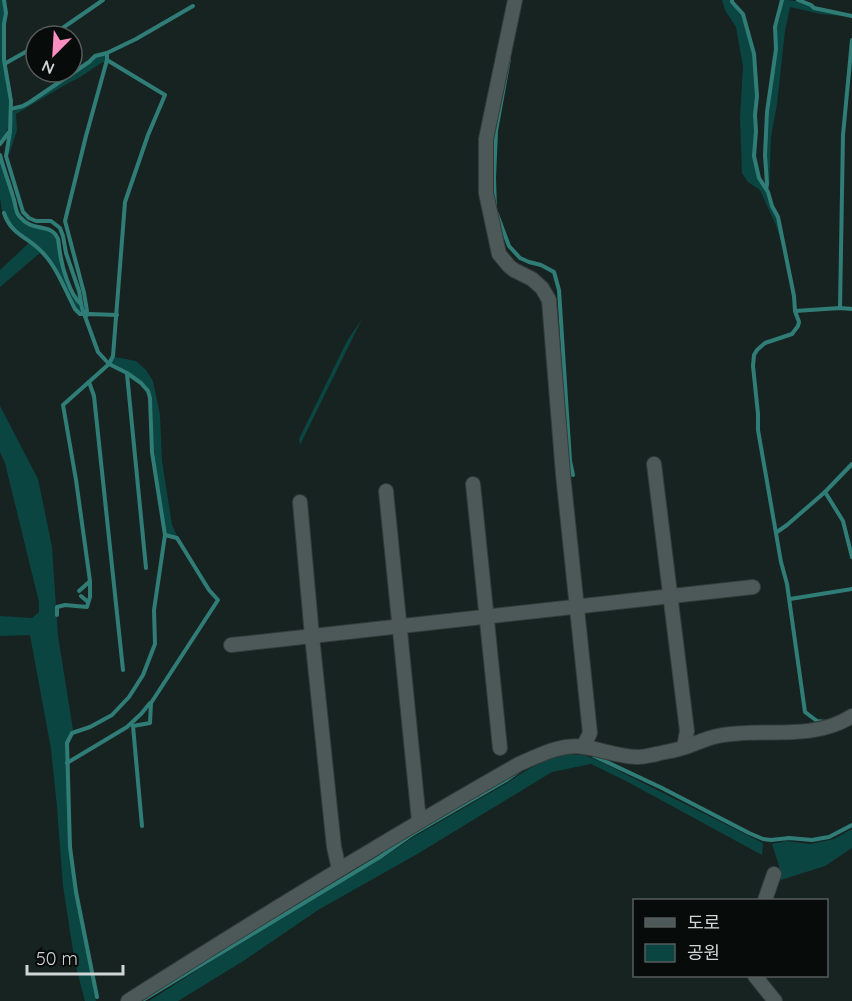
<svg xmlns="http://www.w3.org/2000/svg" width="852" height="1001" font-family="Quicksand,'Noto Sans KR',sans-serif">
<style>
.green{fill:#0b4541}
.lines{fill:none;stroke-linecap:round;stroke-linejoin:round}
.stream{stroke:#307d77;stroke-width:4}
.minor-casing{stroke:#343c3b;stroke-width:16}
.minor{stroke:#4d5958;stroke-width:14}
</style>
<rect width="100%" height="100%" fill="#172321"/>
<g class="green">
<path d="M0 0H3L4 4C5 22 1 41 3 60 5 81 19 126 0 140Z"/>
<polygon points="722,0 731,0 730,3 742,14 752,54 756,96 754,115 755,130 753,156 758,178 766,192 770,205 777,218 783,246 775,223 760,190 748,182 742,173 740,118 743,67 736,27 725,10"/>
<path d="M783 0C794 0 805 2 814 9L852 17 821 14 790 7 785 31 777 104 771 137 769 191 767 188 768 184C763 139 772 95 776 50 777 44 776 38 776 31 776 26 779 23 780 18 781 12 781 6 783 0Z"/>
<polygon points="106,55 105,63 103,62 77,79 70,82 16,114 17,130 9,155 7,154 13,112 42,95 96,57"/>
<path d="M0 159 13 200 15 212 18 217 27 225 35 228 49 230 52 232 57 238 60 259 69 288 77 302 81 305 83 313H80L76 308C66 290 58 266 43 251 27 234 13 237 5 211H2L0 198Z"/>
<polygon points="29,243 41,252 0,287 0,270"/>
<polygon points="362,319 300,445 299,439 347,341"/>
<path d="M115 357 136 361 146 370 153 381 160 415 162 461 172 525 177 536 166 534 154 451 152 397C146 379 127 371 110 364Z"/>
<polygon points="0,406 38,479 52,547 58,636 73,730 70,732 66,743 69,847 75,893 96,1001 85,1001 75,963 63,886 57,807 51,749 30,635 0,636 0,616 32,618 39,612 39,602 5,463 0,452"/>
<path d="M566 754 584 755 599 761 763 843 762 855 626 781 591 764 552 772 419 853 318 910 245 960 178 1001H149L233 947 323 892 381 859 412 838 509 782C527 769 545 759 566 754Z"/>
<polygon points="852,829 852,848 825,866 781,880 780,869 772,844 786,841 810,844 834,839"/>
</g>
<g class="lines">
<g class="stream">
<polyline points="4,0 6,13 4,24 4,60 11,101 10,132 6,156 23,212 29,218 36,221 51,221 60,228 63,236 66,253 79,291 82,308 98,352 109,364 127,373 141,383 148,391 150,398 152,452 165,535 154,610 155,644 143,675 129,697 112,715 90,727 72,733 67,743 70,847 76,892 97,997"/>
<polyline points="732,0 732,2 743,14 754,54 757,96 755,115 756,131 754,156 759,178 768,192 772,206 778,217 794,296 795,311 799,322 798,326 792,334 765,343 757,350 754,355 753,366 758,414 758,430 781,562 787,584 805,712 817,721 826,722"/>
<polyline points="798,0 811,5 814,8 852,16"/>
<polyline points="51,36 103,0"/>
<polyline points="509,59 496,131 494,178 495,209 509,246 520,258 529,262 541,265 554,272 559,290 570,461 573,475"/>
<polyline points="6,63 36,46"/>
<polyline points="11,109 23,106 30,102 89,62 95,56 107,53 136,39 193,6"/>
<polyline points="0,144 9,132"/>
<path d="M0 155C4 171 10 185 14 200 16 206 15 212 20 217 33 233 51 222 58 239 59 244 59 248 60 253 62 267 70 295 81 304"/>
<polyline points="766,188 767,184 765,155 767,112 776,49 775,27 782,0"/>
<path d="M4 213C12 236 27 236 42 252 57 267 65 290 75 309L80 314H84L87 311 84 293 65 221 86 136 107 60V53"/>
<polyline points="840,308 843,135 852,40"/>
<polyline points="795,311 840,308 852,309"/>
<polyline points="85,316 89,314 117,315"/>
<polyline points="127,374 146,568"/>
<polyline points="89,382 94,396 123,670"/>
<polyline points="825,492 843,521 852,557"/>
<polyline points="777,532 787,525 825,492 852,464"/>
<polyline points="79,591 89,582"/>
<polyline points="81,596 88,602"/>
<polyline points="790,599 852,589"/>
<polyline points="57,615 57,607 65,605 87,607 90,597 90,581 76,480 63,405 109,364 113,356 125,202 148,135 165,95 107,60"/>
<polyline points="594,756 662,788 749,833 763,839 771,840 789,838 812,840 829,837 852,825"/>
<polyline points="67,763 127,727 141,714 150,703"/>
<polyline points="142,826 133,726 150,723 151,703 218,600 209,590 177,538 165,535"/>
<polyline points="141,1001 380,857 411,835 508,779 519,771"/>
</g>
<defs>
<g id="minor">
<polyline points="515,0 486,139 486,193 499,254 509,266 514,270 532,279 542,288 549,300 563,474 590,733 583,747"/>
<polyline points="654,464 687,731 684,747"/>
<polyline points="473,484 500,748"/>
<polyline points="386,491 419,821"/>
<polyline points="300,502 312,636 334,847 339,869"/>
<polyline points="231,645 753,587"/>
<polyline points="765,900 774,874"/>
<polyline points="755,976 775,1001"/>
<path d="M128 1001C257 919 387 839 519 764 540 755 562 743 585 747 603 750 619 757 639 757 644 757 651 755 657 754 664 752 672 751 679 749 692 746 705 738 718 736 762 727 812 742 852 716"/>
</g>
</defs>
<use href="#minor" class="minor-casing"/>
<use href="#minor" class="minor"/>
</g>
<rect x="633" y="899" width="195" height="78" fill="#070b0a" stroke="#575c5b" stroke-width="1.5"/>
<rect x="645" y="918" width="30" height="9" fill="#4d5958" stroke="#575c5b" stroke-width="1.5"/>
<text x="687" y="929" font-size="18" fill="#cfd6d5">도로</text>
<rect x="645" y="944" width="30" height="18" fill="#0b4541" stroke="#575c5b" stroke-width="1.5"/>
<text x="687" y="959" font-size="18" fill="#cfd6d5">공원</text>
<g transform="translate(54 54) rotate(204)"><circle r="28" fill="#070b0a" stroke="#575c5b" stroke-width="1.5"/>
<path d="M0-4.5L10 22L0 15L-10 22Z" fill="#fc8fc2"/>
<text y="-9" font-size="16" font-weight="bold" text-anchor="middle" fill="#cfd6d5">N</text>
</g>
<path d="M27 965v9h96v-9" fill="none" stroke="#cfd6d5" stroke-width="3"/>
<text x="36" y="965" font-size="18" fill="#cfd6d5" stroke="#070b0a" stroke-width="4.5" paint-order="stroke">50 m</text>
</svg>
